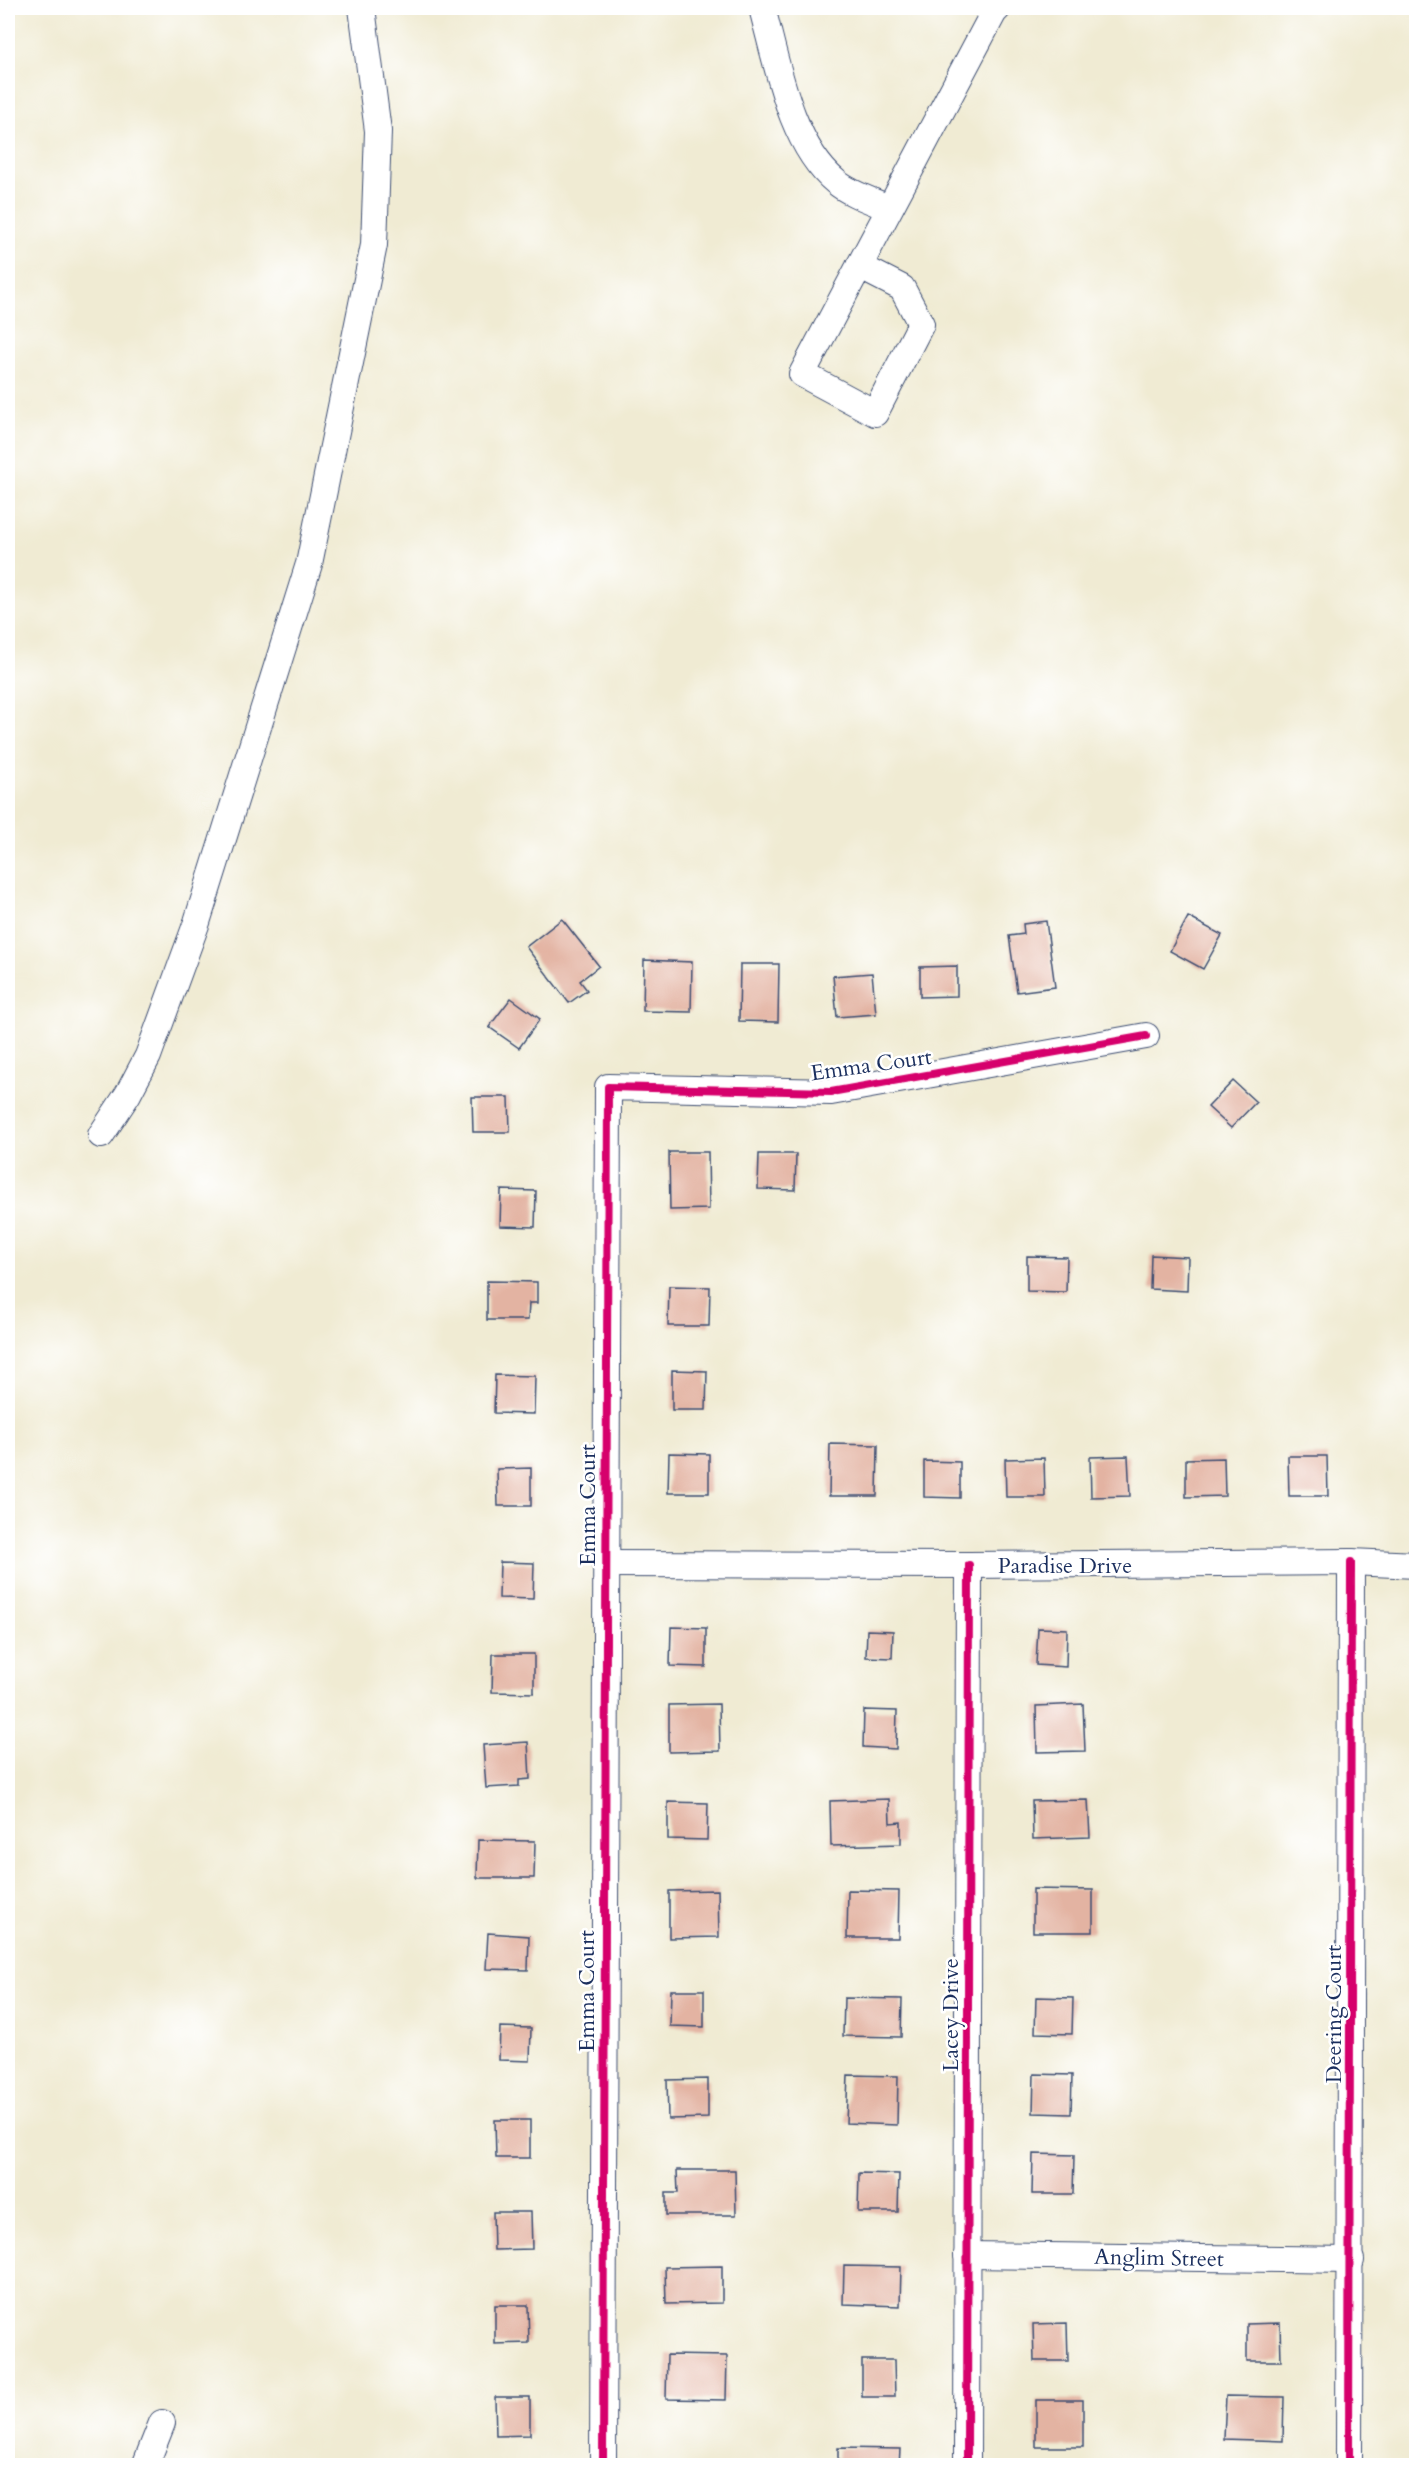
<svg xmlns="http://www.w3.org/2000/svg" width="1424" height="2473" font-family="Cardo,serif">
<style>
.building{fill:#e3b3a2}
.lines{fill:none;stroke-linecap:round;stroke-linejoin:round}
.minor-casing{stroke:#3b4b70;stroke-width:28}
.minor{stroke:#fff;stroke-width:26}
.cycleway-casing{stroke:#fff;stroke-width:11}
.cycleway{stroke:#d6006c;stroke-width:8}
.labels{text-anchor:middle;stroke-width:5;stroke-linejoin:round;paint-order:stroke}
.street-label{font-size:22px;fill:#1b2f5e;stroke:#fff}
</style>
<rect width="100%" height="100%" fill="#fff"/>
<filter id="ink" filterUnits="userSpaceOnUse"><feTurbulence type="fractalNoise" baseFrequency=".0167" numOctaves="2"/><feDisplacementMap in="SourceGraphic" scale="12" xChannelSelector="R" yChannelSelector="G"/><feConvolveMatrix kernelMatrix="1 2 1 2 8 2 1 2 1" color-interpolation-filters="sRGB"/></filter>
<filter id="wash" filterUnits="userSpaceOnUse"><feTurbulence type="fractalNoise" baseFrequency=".008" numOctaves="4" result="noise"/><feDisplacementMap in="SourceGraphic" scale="24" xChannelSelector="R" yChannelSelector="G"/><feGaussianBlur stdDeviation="1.35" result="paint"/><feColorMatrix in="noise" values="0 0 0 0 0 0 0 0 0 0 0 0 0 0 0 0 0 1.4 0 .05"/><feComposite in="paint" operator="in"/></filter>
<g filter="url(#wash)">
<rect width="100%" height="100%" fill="#f0ebd3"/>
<g id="blocks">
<g class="building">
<polygon points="1188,917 1222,935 1203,969 1170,951"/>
<polygon points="562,919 599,966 580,981 587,990 569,1003 526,947"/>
<polygon points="1046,921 1055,987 1017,992 1009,936 1024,934 1023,924"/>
<polygon points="644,960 692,962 691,1012 643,1011"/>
<polygon points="740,964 779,964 778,1022 739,1021"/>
<polygon points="957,966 957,996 920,997 920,967"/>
<polygon points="872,973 876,1014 837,1017 833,976"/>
<polygon points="511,998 540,1019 519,1048 489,1027"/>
<polygon points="1233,1081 1256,1102 1231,1128 1208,1107"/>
<polygon points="472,1097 509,1097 510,1132 473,1132"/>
<polygon points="669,1152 708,1152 709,1209 670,1210"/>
<polygon points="759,1154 796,1154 795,1190 758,1189"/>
<polygon points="501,1190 536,1191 535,1227 500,1226"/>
<polygon points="1151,1255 1188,1257 1187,1291 1150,1289"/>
<polygon points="1027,1256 1067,1257 1066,1292 1027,1291"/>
<polygon points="487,1281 537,1282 537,1303 529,1303 528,1320 487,1320"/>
<polygon points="669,1286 710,1287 709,1326 668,1326"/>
<polygon points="672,1370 707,1371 706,1410 672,1410"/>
<polygon points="495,1375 535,1376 534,1414 494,1413"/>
<polygon points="830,1444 878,1445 877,1496 829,1496"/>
<polygon points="669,1453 709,1454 709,1493 668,1493"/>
<polygon points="1128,1456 1130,1496 1091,1497 1090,1457"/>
<polygon points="1288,1456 1327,1456 1328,1496 1289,1496"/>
<polygon points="1044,1458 1045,1497 1006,1497 1005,1459"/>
<polygon points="1224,1458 1225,1496 1186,1497 1186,1459"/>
<polygon points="924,1461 960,1462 960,1498 924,1497"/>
<polygon points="531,1468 531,1506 498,1506 497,1469"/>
<polygon points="500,1562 534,1563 533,1599 499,1598"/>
<polygon points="671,1627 706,1628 706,1667 670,1666"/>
<polygon points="1038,1628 1067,1629 1066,1667 1036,1665"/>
<polygon points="867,1630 893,1631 892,1658 866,1657"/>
<polygon points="493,1654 534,1654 534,1693 492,1692"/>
<polygon points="719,1704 720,1751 669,1752 669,1705"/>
<polygon points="1083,1704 1085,1751 1037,1752 1036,1706"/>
<polygon points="864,1710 897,1711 896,1749 863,1747"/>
<polygon points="528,1742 530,1779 519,1780 519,1786 486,1788 483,1745"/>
<polygon points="889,1799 890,1823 901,1822 901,1844 831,1846 830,1801"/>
<polygon points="1088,1800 1090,1837 1033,1839 1032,1801"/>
<polygon points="668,1802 708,1803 707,1840 668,1839"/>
<polygon points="478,1840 535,1841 534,1878 477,1878"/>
<polygon points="1033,1889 1093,1890 1093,1932 1033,1932"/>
<polygon points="718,1890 719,1937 669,1938 669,1891"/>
<polygon points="848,1890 899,1891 898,1938 847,1938"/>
<polygon points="488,1933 529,1936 528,1970 486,1969"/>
<polygon points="671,1990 704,1990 704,2027 670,2026"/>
<polygon points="1036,1997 1073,1998 1072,2034 1035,2033"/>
<polygon points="844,1998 902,1999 901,2037 843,2036"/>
<polygon points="500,2027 531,2028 530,2061 499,2060"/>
<polygon points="1034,2074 1072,2075 1071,2114 1033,2113"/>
<polygon points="848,2075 898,2076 897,2125 846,2123"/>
<polygon points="708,2079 708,2118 668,2119 667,2080"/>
<polygon points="495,2120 530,2120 530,2158 496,2158"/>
<polygon points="1033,2154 1074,2155 1073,2194 1032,2194"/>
<polygon points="677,2170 735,2170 736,2215 666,2215 666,2193 678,2193"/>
<polygon points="859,2173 899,2174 898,2212 858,2212"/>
<polygon points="493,2212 531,2212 532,2249 494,2250"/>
<polygon points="722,2266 722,2303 666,2304 665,2267"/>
<polygon points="844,2266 901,2267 900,2306 843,2304"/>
<polygon points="495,2305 528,2305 529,2343 495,2344"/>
<polygon points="1067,2323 1068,2361 1034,2361 1033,2324"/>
<polygon points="1280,2323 1281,2361 1247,2361 1247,2324"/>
<polygon points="667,2355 727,2356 726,2400 666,2399"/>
<polygon points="862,2360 894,2360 895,2397 862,2397"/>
<polygon points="1226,2396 1284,2397 1283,2441 1224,2439"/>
<polygon points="495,2397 530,2397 530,2435 496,2436"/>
<rect x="1036" y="2400" width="47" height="47"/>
<polygon points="838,2448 900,2449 899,2466 838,2466"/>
</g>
</g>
</g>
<g filter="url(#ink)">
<use href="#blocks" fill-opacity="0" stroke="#3b4b70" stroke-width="1.5"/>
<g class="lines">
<defs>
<g id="minor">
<path d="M762 8C777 63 790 144 836 182 850 194 873 201 889 208"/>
<polyline points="859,266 902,288 921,324 875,413 802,374 994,12 998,8"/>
<polyline points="101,1135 128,1094 148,1056 197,922 309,564 374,245 378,131 362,8"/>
<polyline points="605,1564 969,1565 1351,1562 1416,1565"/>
<polyline points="967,2255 1351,2260"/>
<polyline points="145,2466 162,2423"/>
<polyline points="603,2466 608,1087 831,1092 1146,1036"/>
<polyline points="967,2466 969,1565"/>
<polyline points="1349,2466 1351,1562"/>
</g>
</defs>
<use href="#minor" class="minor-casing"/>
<use href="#minor" class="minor"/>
<defs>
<g id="cycleway">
<polyline points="603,2466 608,1087 831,1092 1146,1036"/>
<polyline points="967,2466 969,1565"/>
<polyline points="1349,2466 1351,1562"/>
</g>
</defs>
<use href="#cycleway" class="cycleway-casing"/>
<use href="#cycleway" class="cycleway"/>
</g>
</g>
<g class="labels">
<g class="street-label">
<text transform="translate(871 1064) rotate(-8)" y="8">Emma Court</text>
<text transform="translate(587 1505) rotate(-90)" y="8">Emma Court</text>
<text x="1065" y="1573">Paradise Drive</text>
<text transform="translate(586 1991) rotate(-90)" y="8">Emma Court</text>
<text transform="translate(1333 2014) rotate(-90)" y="8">Deering Court</text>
<text transform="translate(950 2015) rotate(-90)" y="8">Lacey Drive</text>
<text transform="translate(1159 2257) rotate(1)" y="8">Anglim Street</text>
</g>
</g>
<rect width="1424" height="2473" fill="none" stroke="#fff" stroke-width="30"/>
</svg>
